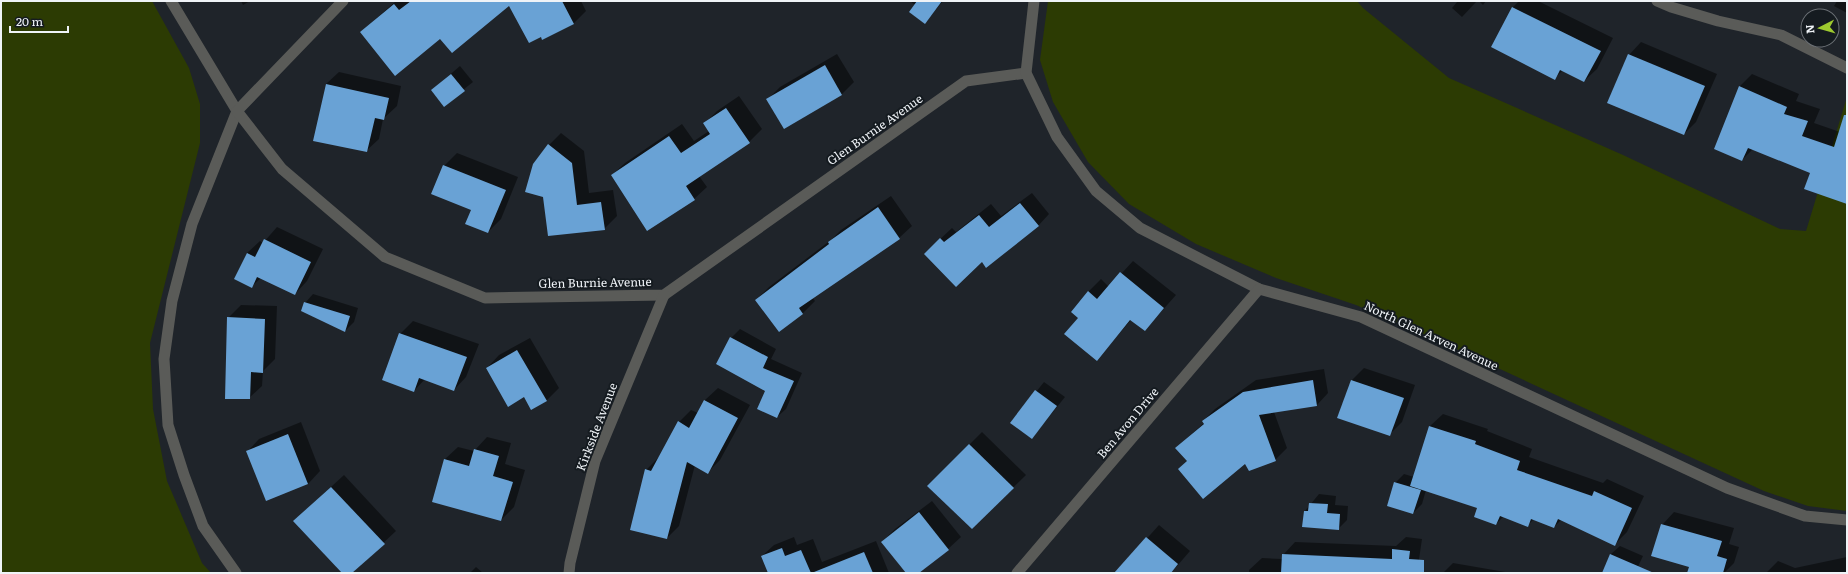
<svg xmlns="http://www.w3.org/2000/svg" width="1848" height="574" font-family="Literata,serif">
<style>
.green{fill:#2c3b03}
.shadow{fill:#0007}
.building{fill:#69a2d5}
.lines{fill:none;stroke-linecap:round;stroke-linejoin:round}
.minor{stroke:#5a5b58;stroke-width:11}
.labels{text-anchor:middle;stroke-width:4;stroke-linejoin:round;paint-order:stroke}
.street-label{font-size:12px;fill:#eff3f7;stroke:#151b20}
</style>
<rect width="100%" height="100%" fill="#1f242a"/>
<g class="green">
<polygon points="1,1 152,1 189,68 200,104 200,143 150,343 153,409 167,481 202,563 211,573 1,573"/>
<polygon points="1048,1 1357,1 1363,8 1449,78 1623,155 1780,229 1806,231 1847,97 1847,511 1808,506 1764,491 1437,340 1356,305 1276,278 1196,244 1129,204 1088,162 1053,102 1040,60"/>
</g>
<g class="shadow">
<polygon points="241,1 250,1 243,5"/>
<polygon points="396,1 581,1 586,11 573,24 510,5 441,38 361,32"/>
<polygon points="910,1 943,1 925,23 915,5"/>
<polygon points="1456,1 1477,1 1462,17 1452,8 1457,2"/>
<polygon points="1479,1 1486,1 1483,5"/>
<polygon points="1519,1 1538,1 1613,38 1597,69 1584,81 1563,70 1555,78 1492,46 1513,7"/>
<polygon points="1837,1 1847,1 1847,13 1834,6"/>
<polygon points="1641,42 1717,74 1696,122 1684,134 1629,55"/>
<polygon points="837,54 854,82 841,95 767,100 780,87"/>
<polygon points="460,66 473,82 444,105 432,90"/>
<polygon points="339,72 401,86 397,106 383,119 379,139 366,151 326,84"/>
<polygon points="1752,74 1799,94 1796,101 1820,109 1814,123 1840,132 1847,126 1847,203 1811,172 1753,149 1742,160 1715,149 1740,86"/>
<polygon points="739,96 762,129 749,142 699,176 707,187 694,199 612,175 625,163 682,124 694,141 709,131 704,124 717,111"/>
<polygon points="561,133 584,151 589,193 613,190 617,216 604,229 549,235 549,145"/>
<polygon points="457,153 518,177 501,219 488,232 444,166"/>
<polygon points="1032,193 1049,214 1038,226 982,261 937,242 952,228 956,232 991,204 1001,216"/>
<polygon points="891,196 912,226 899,238 812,297 815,301 803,313 756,300 769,287 831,240 841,230"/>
<polygon points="277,227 323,249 307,281 295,294 261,278 252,286 247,253 260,241 263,243"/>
<polygon points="1133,261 1176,295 1145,330 1131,320 1097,359 1079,318 1088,292 1101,279 1109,287"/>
<polygon points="313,294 358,308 354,322 345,331 305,303"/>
<polygon points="241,305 277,306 275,359 263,371 262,386 249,398 228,318"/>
<polygon points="413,321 479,344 466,377 454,390 425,379 414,391 400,334"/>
<polygon points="740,329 776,349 771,359 802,373 786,409 777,417 767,391 731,338"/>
<polygon points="530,338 559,388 547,400 532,409 524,396 487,368 499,355"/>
<polygon points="1364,368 1415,385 1402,422 1389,435 1352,380"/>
<polygon points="1324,369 1328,393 1317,405 1274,412 1287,448 1275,460 1245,462 1188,461 1176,448 1204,423 1203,421 1215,409 1256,380"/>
<polygon points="1044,382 1065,397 1032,438 1011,423"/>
<polygon points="718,388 750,405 720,460 708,472 695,465 679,526 667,538 646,470 659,457 679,422 691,410 698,413 705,400"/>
<polygon points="1443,414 1488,429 1487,431 1532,449 1529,457 1603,483 1607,479 1644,496 1627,532 1614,545 1561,520 1554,527 1534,519 1528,525 1504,516 1496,524 1479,508 1426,490 1422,504 1413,513 1395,483 1404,474 1414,477 1430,426"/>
<polygon points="301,422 320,471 308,484 247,452 259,439"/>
<polygon points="982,432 1026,475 972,528 928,486"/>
<polygon points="487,437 511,443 505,464 525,470 514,507 501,520 445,459 458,447 474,451"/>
<polygon points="344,475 396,531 351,573 343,573 294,521"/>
<polygon points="1319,494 1336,496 1335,505 1348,506 1347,520 1338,529 1305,511"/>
<polygon points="932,501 961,537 948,549 918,573 907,573 882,542 895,529"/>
<polygon points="1674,512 1734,528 1729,544 1739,547 1734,563 1724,573 1688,573 1690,566 1662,525"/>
<polygon points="1159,525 1190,551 1171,573 1116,573"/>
<polygon points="794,537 797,545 813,539 822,562 876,541 889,573 769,573 762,556 774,545"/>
<polygon points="1406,537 1422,539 1417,573 1249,573 1249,570 1262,558 1282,559 1283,555 1295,542 1396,546"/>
<polygon points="1620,546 1643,556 1635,573 1608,573 1604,571 1611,554"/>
<polygon points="1847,557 1847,573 1766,573 1778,561 1795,568"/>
<polygon points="1453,563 1511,573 1443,573"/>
<polygon points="476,567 483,573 470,573"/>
</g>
<g class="building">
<polygon points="411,1 562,1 574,24 542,40 541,37 529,43 509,6 452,53 440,39 395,76 360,32 394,4 399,10"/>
<polygon points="917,1 942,1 925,24 909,12"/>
<polygon points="1512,7 1601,51 1584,82 1560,70 1555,80 1491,47"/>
<polygon points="1628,54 1705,86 1684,135 1607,103"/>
<polygon points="825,65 842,95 784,129 766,99"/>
<polygon points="451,74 465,91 444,107 431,90"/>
<polygon points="326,84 389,98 384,120 375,118 367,152 313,141"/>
<polygon points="1739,86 1787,107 1784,114 1808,121 1802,136 1834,147 1844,115 1847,115 1847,204 1804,189 1810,173 1748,148 1742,161 1714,149"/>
<polygon points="726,108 750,143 686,186 695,200 647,231 611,175 669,136 681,153 710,134 703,123"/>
<polygon points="548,144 572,163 577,205 601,202 605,230 548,236 543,197 525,192 533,164"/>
<polygon points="443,165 506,190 488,233 465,224 471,210 431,194"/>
<polygon points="1020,203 1039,226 986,268 982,262 956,287 924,254 940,238 944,242 979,215 989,227"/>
<polygon points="878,207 900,239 799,308 803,314 779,332 755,300 829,244 828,242"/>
<polygon points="264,239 311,262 295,295 257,277 252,288 234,279 247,253 255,257"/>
<polygon points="1120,272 1164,308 1145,331 1130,320 1097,361 1064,334 1078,318 1071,312 1088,291 1097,299"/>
<polygon points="304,302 350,316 345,332 301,311"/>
<polygon points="227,317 265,319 263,373 251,372 250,399 225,399"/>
<polygon points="399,333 467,357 454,391 419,378 414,392 382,380"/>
<polygon points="730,337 768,357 763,368 794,381 777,418 757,409 765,391 716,364"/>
<polygon points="517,350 547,401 531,410 524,397 508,407 486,368"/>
<polygon points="1313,380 1317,406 1259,415 1276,461 1249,471 1245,464 1203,499 1178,469 1187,461 1175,448 1204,424 1202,421 1243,392"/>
<polygon points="1351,380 1404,398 1390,436 1337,418"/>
<polygon points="1035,390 1057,406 1032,439 1010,423"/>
<polygon points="704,400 738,418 708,474 687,462 667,539 630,530 645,469 651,471 678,421 689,428"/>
<polygon points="1429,426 1476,441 1475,444 1520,461 1517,470 1592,496 1594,491 1632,508 1615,546 1558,519 1554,528 1531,519 1528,527 1500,516 1496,525 1474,517 1477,508 1410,486"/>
<polygon points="288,434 308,484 266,501 246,451"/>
<polygon points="969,444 1014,488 972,529 927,486"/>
<polygon points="474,449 499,456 493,476 513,482 501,521 432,502 444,459 469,466"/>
<polygon points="1394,482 1421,490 1413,514 1387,506"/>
<polygon points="331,487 385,544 352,573 342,573 293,521"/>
<polygon points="1309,503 1328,504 1327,513 1340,514 1339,530 1302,527 1304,511 1308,511"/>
<polygon points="919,512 949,550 919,573 906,573 881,542"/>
<polygon points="1661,524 1722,541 1717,556 1727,559 1723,573 1687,573 1689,567 1651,556"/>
<polygon points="1146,537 1178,564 1171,573 1114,573"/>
<polygon points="782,548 785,556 801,550 811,573 768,573 761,556"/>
<polygon points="1392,549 1410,551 1409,559 1424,560 1424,573 1281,573 1282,554 1392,559"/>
<polygon points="864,552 873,573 814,573 814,572"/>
<polygon points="1610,554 1654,573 1602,573"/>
</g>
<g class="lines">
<g class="minor">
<polyline points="171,1 237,111 192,224 172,301 164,359 168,425 184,475 203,526 236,573"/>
<polyline points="343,1 237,111 282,169 385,257 485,298 664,295 966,81 1026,73"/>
<polyline points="1034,1 1026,73 1057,137 1096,191 1140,228 1259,289 1361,317 1727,488 1805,516 1847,520"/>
<polyline points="1657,1 1671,7 1718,21 1781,35 1847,68"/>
<polyline points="569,573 570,563 595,461 664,295"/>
<polyline points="1017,573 1259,289"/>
</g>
</g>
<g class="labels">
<g class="street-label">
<text transform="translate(875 130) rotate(-35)" y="4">Glen Burnie Avenue</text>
<text transform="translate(595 283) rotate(-1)" y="4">Glen Burnie Avenue</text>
<text transform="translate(1431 336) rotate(25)" y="4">North Glen Arven Avenue</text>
<text transform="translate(1128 423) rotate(-50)" y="4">Ben Avon Drive</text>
<text transform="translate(597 427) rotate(-69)" y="4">Kirkside Avenue</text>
</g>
</g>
<rect width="1848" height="574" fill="none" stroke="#eff3f7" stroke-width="4"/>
<g transform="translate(1820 28) rotate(264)"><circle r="19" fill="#151b20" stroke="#6c7176"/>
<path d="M0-3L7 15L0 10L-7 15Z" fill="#9eca2f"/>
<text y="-6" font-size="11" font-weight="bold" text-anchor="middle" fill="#eff3f7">N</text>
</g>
<path d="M10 26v6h58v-6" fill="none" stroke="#eff3f7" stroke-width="2"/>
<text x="16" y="26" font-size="12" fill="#eff3f7" stroke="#151b20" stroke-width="3" paint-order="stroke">20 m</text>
</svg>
